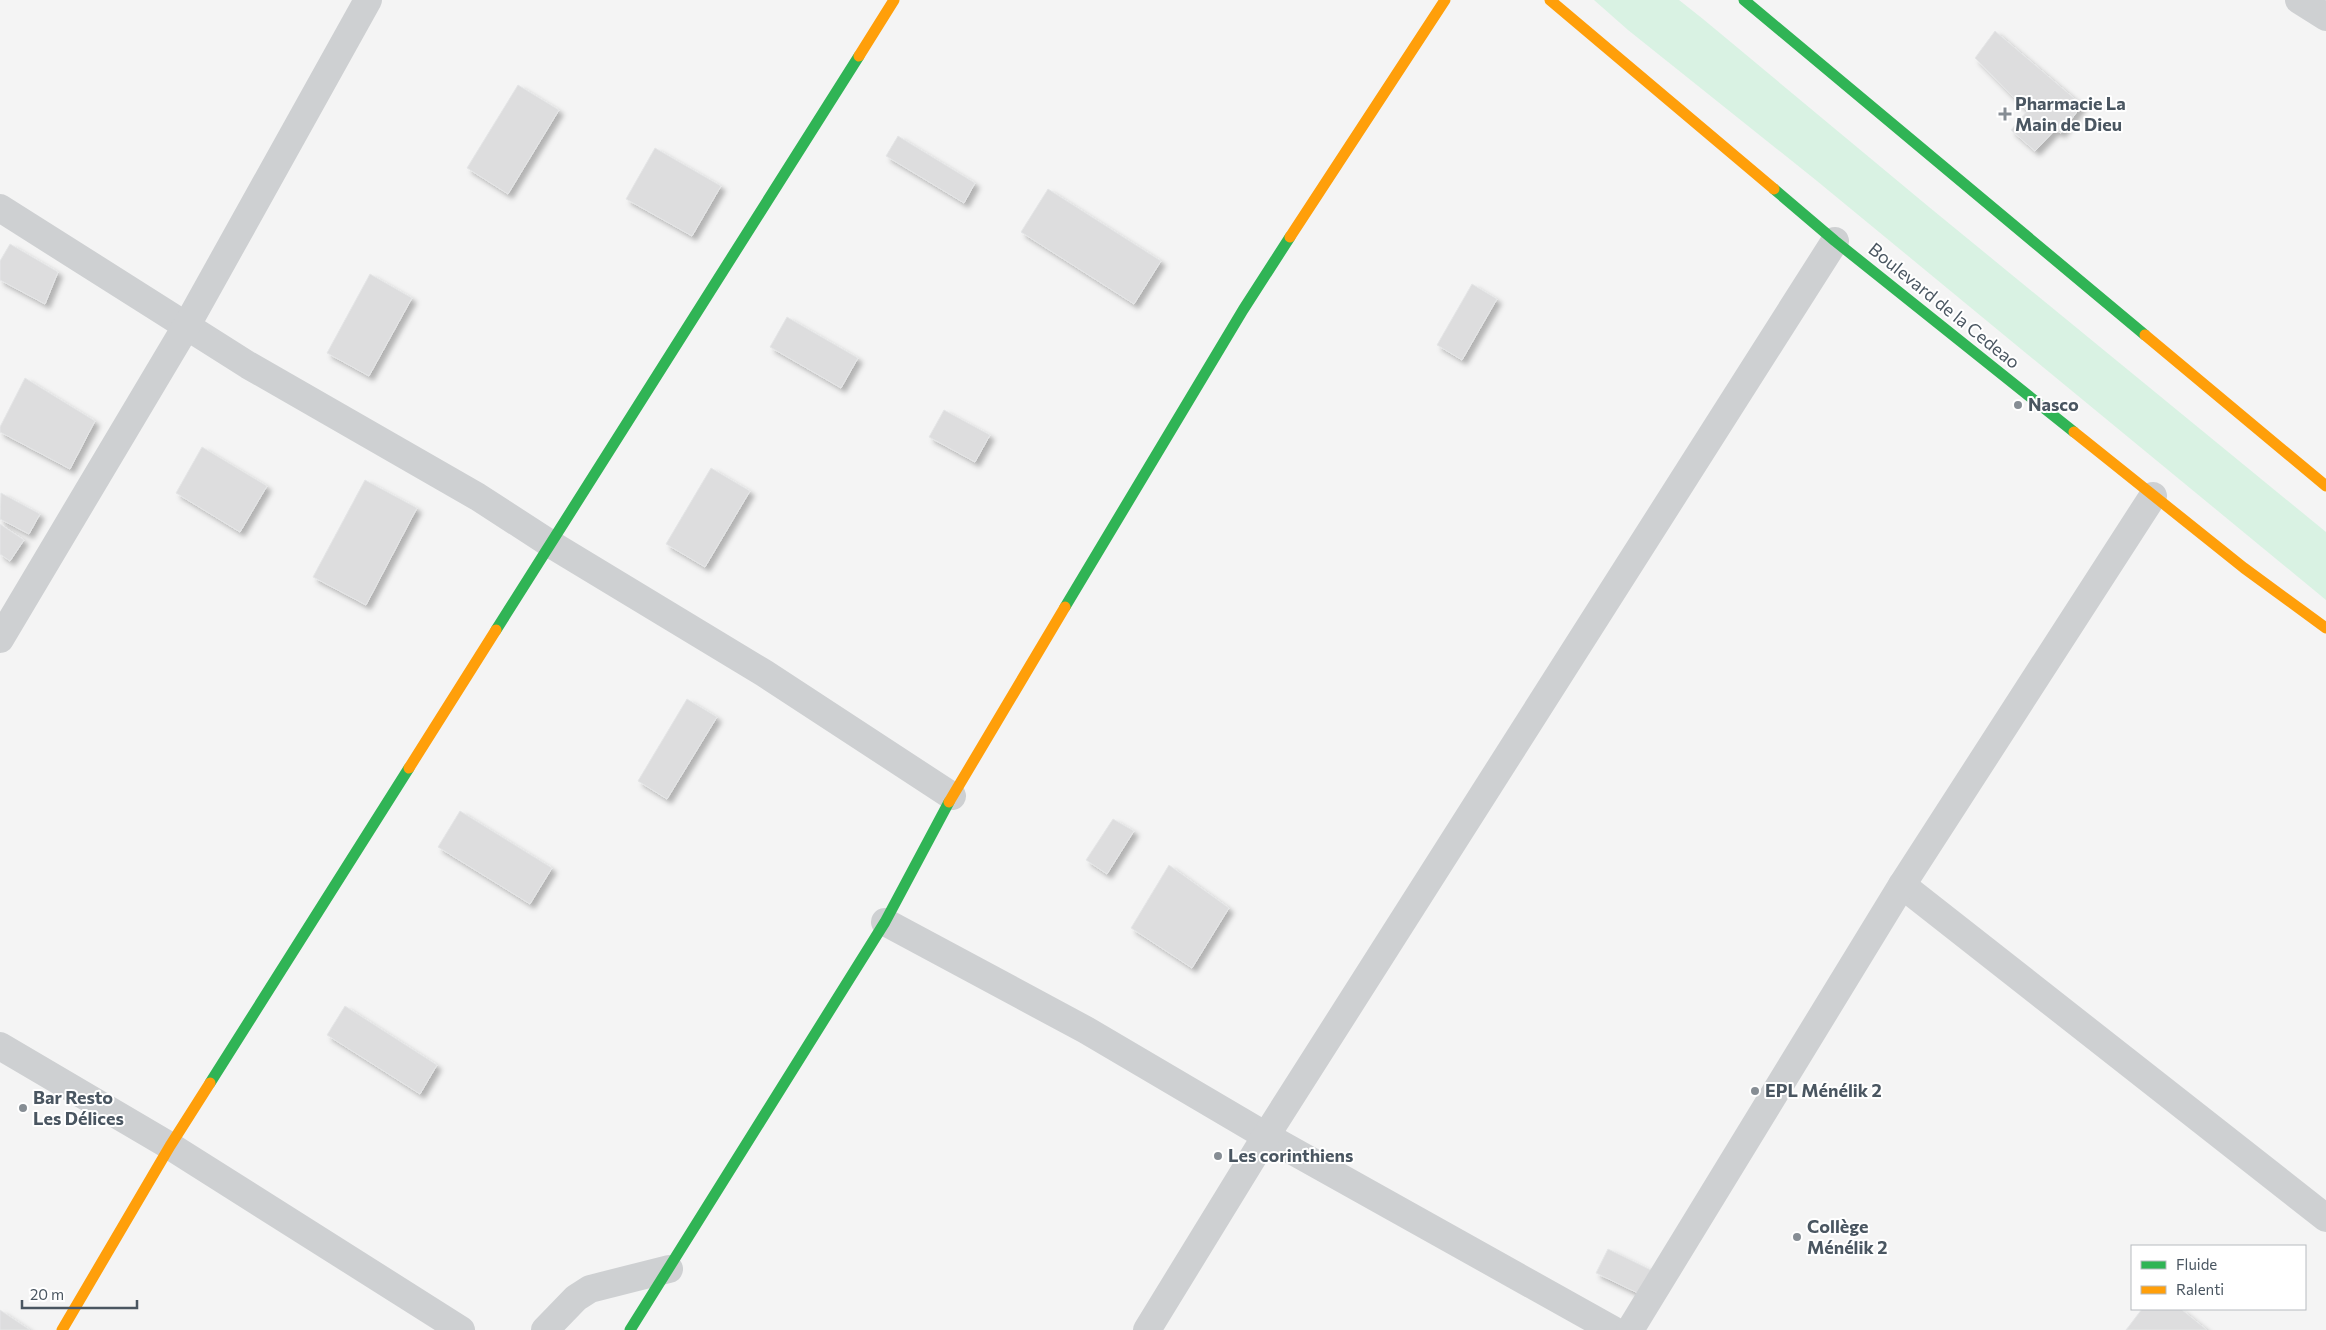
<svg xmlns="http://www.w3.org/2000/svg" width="2326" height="1330" font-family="Commissioner,sans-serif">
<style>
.green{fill:#d9f2e3}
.building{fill:#ddddde;stroke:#e5e6e7;filter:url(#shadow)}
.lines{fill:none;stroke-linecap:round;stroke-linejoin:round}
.street{stroke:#ced0d2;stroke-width:28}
.fast{stroke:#30b455;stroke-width:11}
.slow{stroke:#ff9f0a;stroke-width:11}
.poi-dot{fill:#868d94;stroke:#fff;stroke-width:2}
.labels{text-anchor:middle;stroke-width:4;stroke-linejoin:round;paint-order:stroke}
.poi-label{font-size:18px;font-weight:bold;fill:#4a5661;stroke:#fff;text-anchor:start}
.street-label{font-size:18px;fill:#4a5661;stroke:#fff}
</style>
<defs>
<filter id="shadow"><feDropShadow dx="4.5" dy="4.5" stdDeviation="2.5" flood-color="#0004"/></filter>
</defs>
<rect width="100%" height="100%" fill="#f4f4f4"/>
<polygon class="green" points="1594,0 1679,0 1703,19 1929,207 2326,532 2326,600 1817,181 1628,30"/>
<g class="building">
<polygon points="1995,31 2082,105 2061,133 2055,130 2035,151 2011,130 2027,111 1975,58"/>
<polygon points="518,85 559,110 508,194 467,168"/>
<polygon points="898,136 975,183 964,203 886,156"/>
<polygon points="655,148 721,186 692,236 626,199"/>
<polygon points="1048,189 1161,261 1134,304 1021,232"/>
<polygon points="10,244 58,272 45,304 0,280 0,261"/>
<polygon points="370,274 412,298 369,376 327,353"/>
<polygon points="1472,284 1497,299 1462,360 1437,345"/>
<polygon points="787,317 858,358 841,388 770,347"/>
<polygon points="25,378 95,421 70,469 0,432 0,427"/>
<polygon points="944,410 990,435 975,462 929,437"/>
<polygon points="202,447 267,486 240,532 176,493"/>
<polygon points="711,468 750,491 705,567 666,544"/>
<polygon points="365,480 417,508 366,605 313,577"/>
<polygon points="1,493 40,514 29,534 0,519"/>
<polygon points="0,524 24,540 10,561 0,554"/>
<polygon points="687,699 717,717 667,799 638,781"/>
<polygon points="460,811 552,868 530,904 438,847"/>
<polygon points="1113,819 1134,831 1107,874 1086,860"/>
<polygon points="1169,865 1229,908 1192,968 1131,928"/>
<polygon points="345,1006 437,1065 420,1094 327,1035"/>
<polygon points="1608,1249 1655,1272 1644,1296 1596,1273"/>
<polygon points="2142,1309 2181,1309 2207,1330 2126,1330"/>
<polygon points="0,1310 30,1330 0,1330"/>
</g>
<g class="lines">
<g class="street">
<polyline points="2299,0 2326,17"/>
<polyline points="0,208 248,365 478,497 549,543 764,673 952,796"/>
<polyline points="0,639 187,325 368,0"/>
<polyline points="1902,885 2326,1218"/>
<polyline points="885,922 1086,1030 1266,1136 1613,1330"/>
<polyline points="0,1046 170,1146 461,1330"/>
<polyline points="545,1330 576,1298 590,1289 669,1269"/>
<polyline points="1147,1330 1266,1136 1835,241"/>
<polyline points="1630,1330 1902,885 2153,496"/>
</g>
<g class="fast">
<polyline points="1744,0 2145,335"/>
<polyline points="1774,189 1835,241 2074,432"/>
<polyline points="1065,607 1243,310 1290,237"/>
<polyline points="496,630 859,56"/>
<polyline points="210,1083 409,768"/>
<polyline points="630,1330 885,922 949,802"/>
</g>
<g class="slow">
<polyline points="1550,0 1774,189"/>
<polyline points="859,56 894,0"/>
<polyline points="1290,237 1445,0"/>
<polyline points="2145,335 2326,486"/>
<polyline points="2074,432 2244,568 2326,628"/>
<polyline points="409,768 496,630"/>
<polyline points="949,802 1065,607"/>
<polyline points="62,1330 170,1146 210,1083"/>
</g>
</g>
<g class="poi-dot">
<path d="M2002.5 106.5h5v5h5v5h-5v5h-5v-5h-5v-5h5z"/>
<circle cx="2018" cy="405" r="5"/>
<circle cx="1755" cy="1091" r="5"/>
<circle cx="23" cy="1108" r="5"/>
<circle cx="1218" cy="1156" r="5"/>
<circle cx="1797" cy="1237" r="5"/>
</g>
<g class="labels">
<g class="poi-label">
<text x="2015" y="110">Pharmacie La<tspan x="2015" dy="21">Main de Dieu</tspan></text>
<text x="2028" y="411">Nasco</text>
<text x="1765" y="1097">EPL Ménélik 2</text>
<text x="33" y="1104">Bar Resto<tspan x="33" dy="21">Les Délices</tspan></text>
<text x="1228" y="1162">Les corinthiens</text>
<text x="1807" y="1233">Collège<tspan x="1807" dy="21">Ménélik 2</tspan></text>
</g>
<g class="street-label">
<text transform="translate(1944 306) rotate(39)" y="6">Boulevard de la Cedeao</text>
</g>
</g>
<rect x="2131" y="1245" width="175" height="65" fill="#ffffff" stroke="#b7bbc0"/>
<rect x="2141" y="1261" width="25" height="8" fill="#30b455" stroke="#b7bbc0"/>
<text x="2176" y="1270" font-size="15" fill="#4a5661">Fluide</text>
<rect x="2141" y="1286" width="25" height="8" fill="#ff9f0a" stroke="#b7bbc0"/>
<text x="2176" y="1295" font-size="15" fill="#4a5661">Ralenti</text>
<path d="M22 1300v8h115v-8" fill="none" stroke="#4a5661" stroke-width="2.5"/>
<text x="30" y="1300" font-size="15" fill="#4a5661" stroke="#ffffff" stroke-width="4" paint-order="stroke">20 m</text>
</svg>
